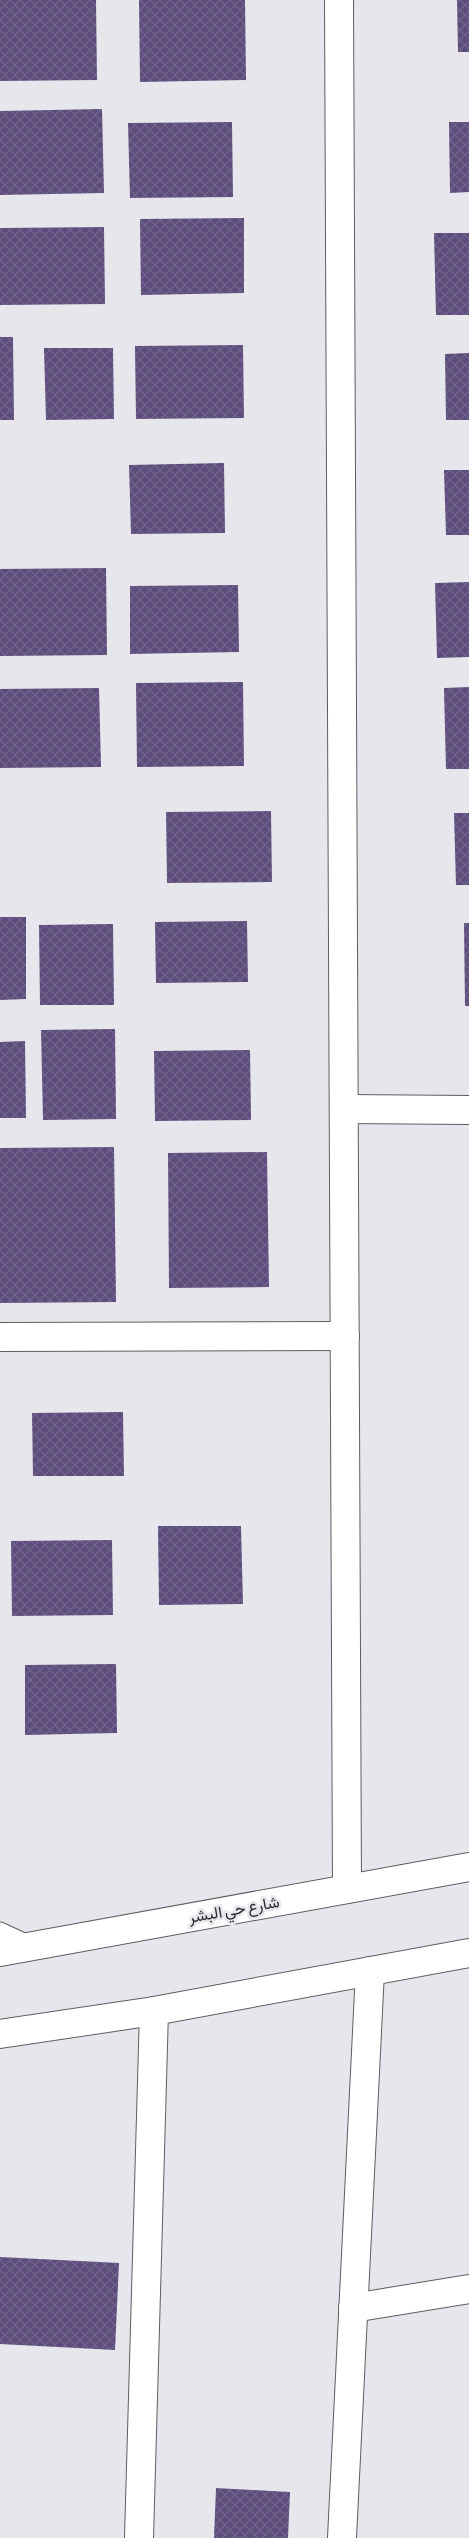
<svg xmlns="http://www.w3.org/2000/svg" width="469" height="2538" font-family="'Sofia Sans Condensed',Vazirmatn,sans-serif">
<style>
.building{fill:url(#building-cross-hatch)}
.lines{fill:none;stroke-linecap:round;stroke-linejoin:round}
.service-casing{stroke:#5e5d62;stroke-width:21}
.minor-casing{stroke:#5e5d62;stroke-width:30}
.tertiary-casing{stroke:#5e5d62;stroke-width:30}
.service{stroke:#fff;stroke-width:19}
.minor{stroke:#fff;stroke-width:28}
.tertiary{stroke:#fff;stroke-width:28}
.labels{text-anchor:middle;stroke-width:5;stroke-linejoin:round;paint-order:stroke}
.street-label{font-size:16px;fill:#29282b;stroke:#e7e6ec}
</style>
<defs>
<pattern id="building-cross-hatch" width="8" height="8" patternUnits="userSpaceOnUse" patternTransform="scale(1.25)"><rect width="8" height="8" fill="#5c4d7d"/><path d="M0 0l8 8M0 8l8-8" fill="none" stroke="#70648a"/></pattern>
</defs>
<rect width="100%" height="100%" fill="#e7e6ec"/>
<g class="building">
<polygon points="0,0 96,0 97,80 0,81"/>
<polygon points="139,0 245,0 246,80 140,82"/>
<polygon points="457,0 469,0 469,52 458,52"/>
<polygon points="102,109 104,193 0,195 0,111"/>
<polygon points="232,122 233,197 130,198 128,123"/>
<polygon points="449,122 469,122 469,192 450,193"/>
<polygon points="244,218 244,293 141,295 140,219"/>
<polygon points="104,227 105,304 0,305 0,228"/>
<polygon points="434,233 469,233 469,315 436,315"/>
<polygon points="0,337 13,337 14,420 0,420"/>
<polygon points="243,345 244,418 136,419 135,346"/>
<polygon points="44,348 113,348 114,419 46,420"/>
<polygon points="469,353 469,420 446,420 445,354"/>
<polygon points="224,463 225,533 131,534 129,465"/>
<polygon points="444,470 469,470 469,535 446,535"/>
<polygon points="106,568 107,655 0,656 0,569"/>
<polygon points="469,582 469,657 437,658 435,583"/>
<polygon points="238,585 239,652 130,654 130,586"/>
<polygon points="243,682 244,766 137,767 136,683"/>
<polygon points="469,687 469,769 446,769 444,688"/>
<polygon points="99,688 101,767 0,768 0,689"/>
<polygon points="271,811 272,882 167,883 166,812"/>
<polygon points="454,813 469,813 469,885 456,885"/>
<polygon points="0,917 26,917 26,999 0,1000"/>
<polygon points="247,921 248,982 156,983 155,922"/>
<polygon points="464,923 469,923 469,1006 465,1006"/>
<polygon points="113,924 114,1005 40,1005 39,925"/>
<polygon points="115,1029 116,1119 43,1120 41,1030"/>
<polygon points="25,1041 26,1118 0,1118 0,1042"/>
<polygon points="250,1050 251,1120 155,1121 154,1051"/>
<polygon points="114,1147 116,1302 0,1303 0,1148"/>
<polygon points="267,1152 269,1287 169,1288 168,1153"/>
<polygon points="123,1412 124,1476 33,1476 32,1413"/>
<polygon points="158,1526 241,1526 243,1604 159,1605"/>
<polygon points="112,1540 113,1615 12,1616 11,1541"/>
<polygon points="116,1664 117,1733 25,1735 25,1665"/>
<polygon points="0,2257 119,2263 115,2350 0,2344"/>
<polygon points="216,2488 290,2492 288,2538 214,2538"/>
</g>
<g class="lines">
<defs>
<polyline id="service" points="0,1932 30,1946"/>
<g id="minor">
<polyline points="339,0 347,1889"/>
<polyline points="344,1109 469,1110"/>
<polyline points="0,1337 345,1336"/>
<polyline points="353,2308 469,2289"/>
<polyline points="139,2538 154,2011"/>
<polyline points="342,2538 370,1971"/>
</g>
<g id="tertiary">
<polyline points="0,1952 469,1867"/>
<polyline points="0,2034 154,2011 469,1953"/>
</g>
</defs>
<use href="#service" class="service-casing"/>
<use href="#minor" class="minor-casing"/>
<use href="#tertiary" class="tertiary-casing"/>
<use href="#service" class="service"/>
<use href="#minor" class="minor"/>
<use href="#tertiary" class="tertiary"/>
</g>
<g class="labels">
<g class="street-label">
<text transform="translate(234 1909) rotate(-10)" y="6">شارع حي البشر</text>
</g>
</g>
</svg>
